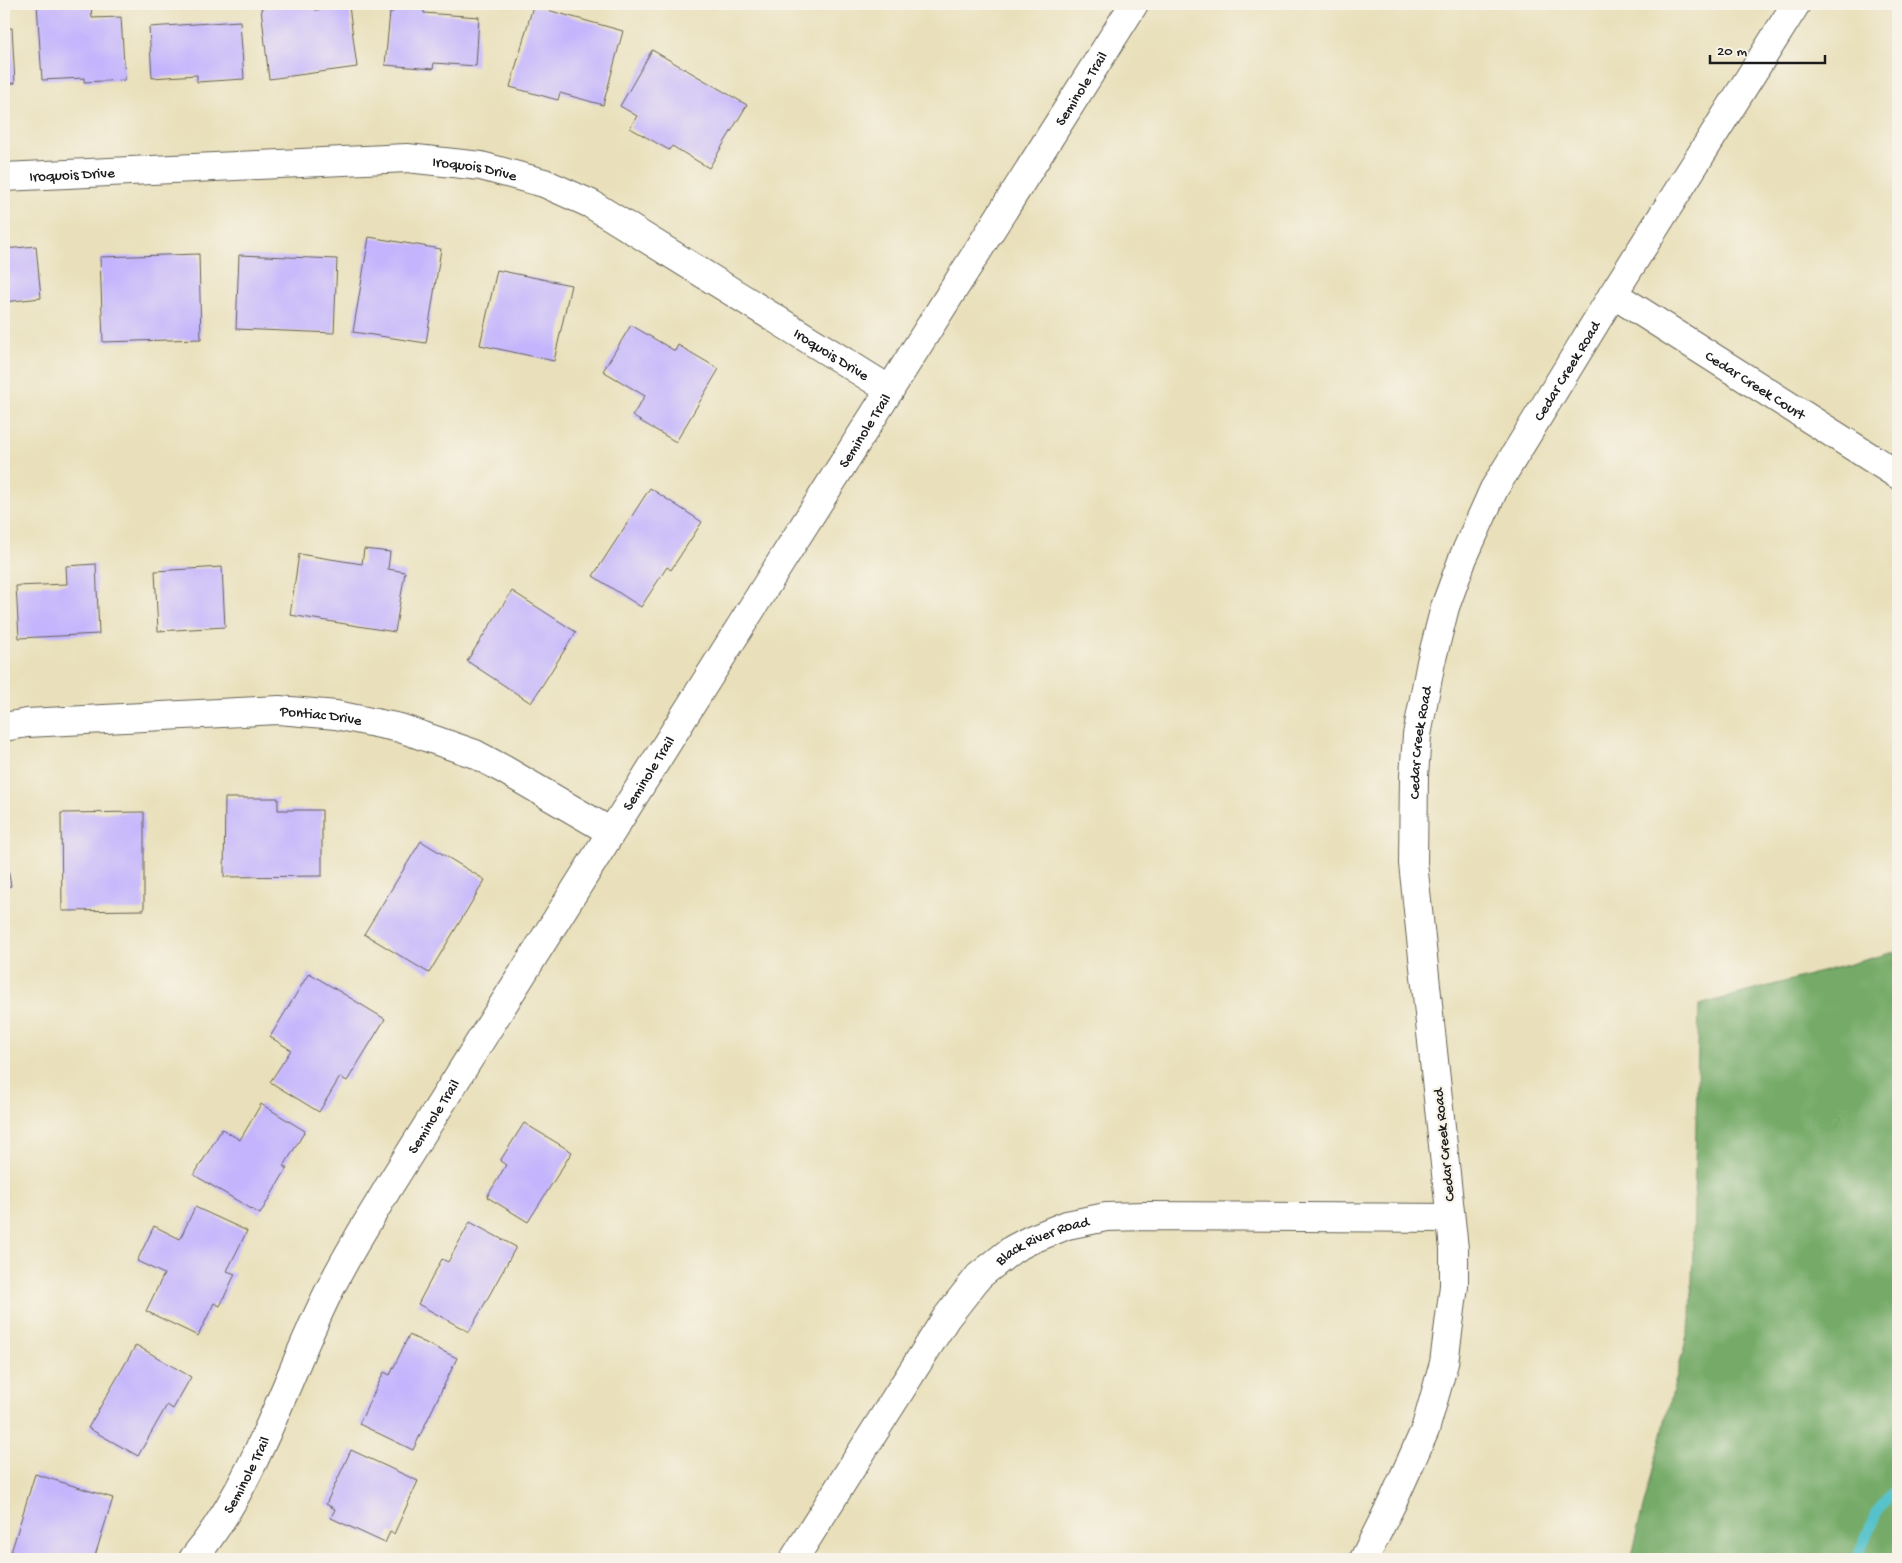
<svg xmlns="http://www.w3.org/2000/svg" width="1902" height="1563" font-family="'Gochi Hand',sans-serif">
<style>
.forest{fill:#74aa67;stroke:#486342}
.lines{fill:none;stroke-linecap:round;stroke-linejoin:round}
.stream{stroke:#54c2cb;stroke-width:11}
.building{fill:#c3b4fd}
.street-casing{stroke:#646154;stroke-width:30}
.street{stroke:#fff;stroke-width:28}
.labels{text-anchor:middle;stroke-width:4.5;stroke-linejoin:round;paint-order:stroke}
.street-label{font-size:15px;fill:#1c1c1c;stroke:#f7f3e8}
</style>
<rect width="100%" height="100%" fill="#f7f3e8"/>
<filter id="ink" filterUnits="userSpaceOnUse"><feTurbulence type="fractalNoise" baseFrequency=".02" numOctaves="2"/><feDisplacementMap in="SourceGraphic" scale="10" xChannelSelector="R" yChannelSelector="G"/><feConvolveMatrix kernelMatrix="1 2 1 2 8 2 1 2 1" color-interpolation-filters="sRGB"/></filter>
<filter id="wash" filterUnits="userSpaceOnUse"><feTurbulence type="fractalNoise" baseFrequency=".0096" numOctaves="4" result="noise"/><feDisplacementMap in="SourceGraphic" scale="20" xChannelSelector="R" yChannelSelector="G"/><feGaussianBlur stdDeviation="1.12" result="paint"/><feColorMatrix in="noise" values="0 0 0 0 0 0 0 0 0 0 0 0 0 0 0 0 0 1.4 0 .05"/><feComposite in="paint" operator="in"/></filter>
<g filter="url(#wash)">
<rect width="100%" height="100%" fill="#e9e0bb"/>
<polygon class="forest" points="1898,951 1898,1559 1630,1559 1691,1320 1699,1005"/>
<g class="lines">
<polyline class="stream" points="1857,1559 1876,1513 1898,1487"/>
</g>
<g id="blocks">
<g class="building">
<polygon points="37,4 91,4 92,18 121,17 125,80 84,82 84,78 42,80"/>
<polygon points="290,4 314,4 315,10 349,6 357,67 269,79 261,8"/>
<polygon points="393,4 424,4 424,13 479,17 476,66 434,63 433,69 385,65 390,12 393,12"/>
<polygon points="533,6 623,31 603,105 560,93 558,100 510,87"/>
<polygon points="240,21 244,79 197,82 197,75 152,78 149,27"/>
<polygon points="4,28 12,28 15,83 4,84"/>
<polygon points="652,50 747,105 709,168 672,146 669,150 630,128 637,116 620,106"/>
<polygon points="369,237 441,249 426,343 353,332"/>
<polygon points="36,246 41,298 4,302 4,249"/>
<polygon points="199,254 201,339 103,342 100,257"/>
<polygon points="239,255 337,259 334,333 236,329"/>
<polygon points="497,270 571,285 554,361 480,345"/>
<polygon points="631,325 675,351 678,345 719,369 676,442 632,416 645,396 603,371"/>
<polygon points="650,488 702,522 671,570 667,567 641,607 593,576"/>
<polygon points="364,549 390,552 388,569 405,572 395,632 290,615 299,554 362,564"/>
<polygon points="96,564 99,634 19,638 16,586 67,584 66,566"/>
<polygon points="222,567 225,627 158,631 155,571"/>
<polygon points="512,591 576,632 531,703 467,661"/>
<polygon points="225,798 278,798 278,810 322,810 322,876 224,877"/>
<polygon points="144,812 144,910 62,911 61,813"/>
<polygon points="421,841 485,880 429,973 364,934"/>
<polygon points="4,845 11,886 4,887"/>
<polygon points="309,973 385,1019 347,1081 340,1077 319,1112 270,1082 291,1050 270,1037"/>
<polygon points="261,1104 305,1131 284,1166 287,1168 260,1214 194,1175 222,1129 240,1140"/>
<polygon points="524,1123 572,1152 528,1222 487,1197 506,1165 500,1161"/>
<polygon points="195,1207 247,1231 227,1271 235,1274 220,1306 214,1303 198,1336 146,1311 164,1274 137,1261 154,1226 180,1239"/>
<polygon points="470,1222 516,1247 469,1332 418,1304 442,1259 448,1262"/>
<polygon points="409,1335 457,1358 413,1450 359,1424 384,1372 390,1375"/>
<polygon points="136,1345 191,1377 173,1409 167,1405 138,1456 88,1428"/>
<polygon points="351,1450 418,1481 394,1534 390,1532 385,1543 331,1518 335,1509 326,1504"/>
<polygon points="35,1474 113,1498 94,1559 9,1559"/>
</g>
</g>
</g>
<g filter="url(#ink)">
<use href="#blocks" fill-opacity="0" stroke="#646154" stroke-width="1"/>
<g class="lines">
<defs>
<g id="street">
<path id="s1" d="M4 177 407 158 481 166 544 183 591 204 890 390"/>
<path id="s2" d="M1613 294 1898 475"/>
<path id="s3" d="M4 727 27 723 279 710 336 715 400 728 475 754 503 769 611 832"/>
<path id="s4" d="M193 1559C257 1481 284 1381 329 1291 346 1256 368 1222 388 1188 635 792 884 398 1134 4"/>
<path id="s5" d="M794 1559 946 1318 979 1276 1013 1249 1030 1240 1067 1225 1106 1217 1146 1216 1450 1218"/>
<path id="s6" d="M1364 1559 1394 1499 1425 1430 1444 1363 1454 1286V1249L1413 863 1414 776 1417 735 1431 662 1445 607 1463 558 1494 489 1613 294 1796 4"/>
</g>
</defs>
<use href="#street" class="street-casing"/>
<use href="#street" class="street"/>
</g>
</g>
<g class="labels">
<g class="street-label">
<text dy="5" stroke="none"><textPath href="#s4" startOffset="1720">Seminole Trail</textPath></text>
<text dy="5" stroke="none"><textPath href="#s1" startOffset="472">Iroquois Drive</textPath></text>
<text dy="5" stroke="none"><textPath href="#s1" startOffset="68">Iroquois Drive</textPath></text>
<text dy="5" stroke="none"><textPath href="#s1" startOffset="878">Iroquois Drive</textPath></text>
<text dy="5" stroke="none"><textPath href="#s6" startOffset="1241">Cedar Creek Road</textPath></text>
<text dy="5" stroke="none"><textPath href="#s2" startOffset="169">Cedar Creek Court</textPath></text>
<text dy="5" stroke="none"><textPath href="#s4" startOffset="1315">Seminole Trail</textPath></text>
<text dy="5" stroke="none"><textPath href="#s3" startOffset="318">Pontiac Drive</textPath></text>
<text dy="5" stroke="none"><textPath href="#s6" startOffset="836">Cedar Creek Road</textPath></text>
<text dy="5" stroke="none"><textPath href="#s4" startOffset="910">Seminole Trail</textPath></text>
<text dy="5" stroke="none"><textPath href="#s4" startOffset="505">Seminole Trail</textPath></text>
<text transform="translate(1443 1145) rotate(-96)" y="5">Cedar Creek Road</text>
<text dy="5" stroke="none"><textPath href="#s5" startOffset="412">Black River Road</textPath></text>
<text dy="5" stroke="none"><textPath href="#s4" startOffset="100">Seminole Trail</textPath></text>
</g>
</g>
<rect width="1902" height="1563" fill="none" stroke="#f7f3e8" stroke-width="20"/>
<path d="M1710 55v8h115v-8" fill="none" stroke="#1c1c1c" stroke-width="2.5"/>
<text x="1717" y="55" font-size="15" fill="#1c1c1c" stroke="#f7f3e8" stroke-width="4" paint-order="stroke">20 m</text>
</svg>
